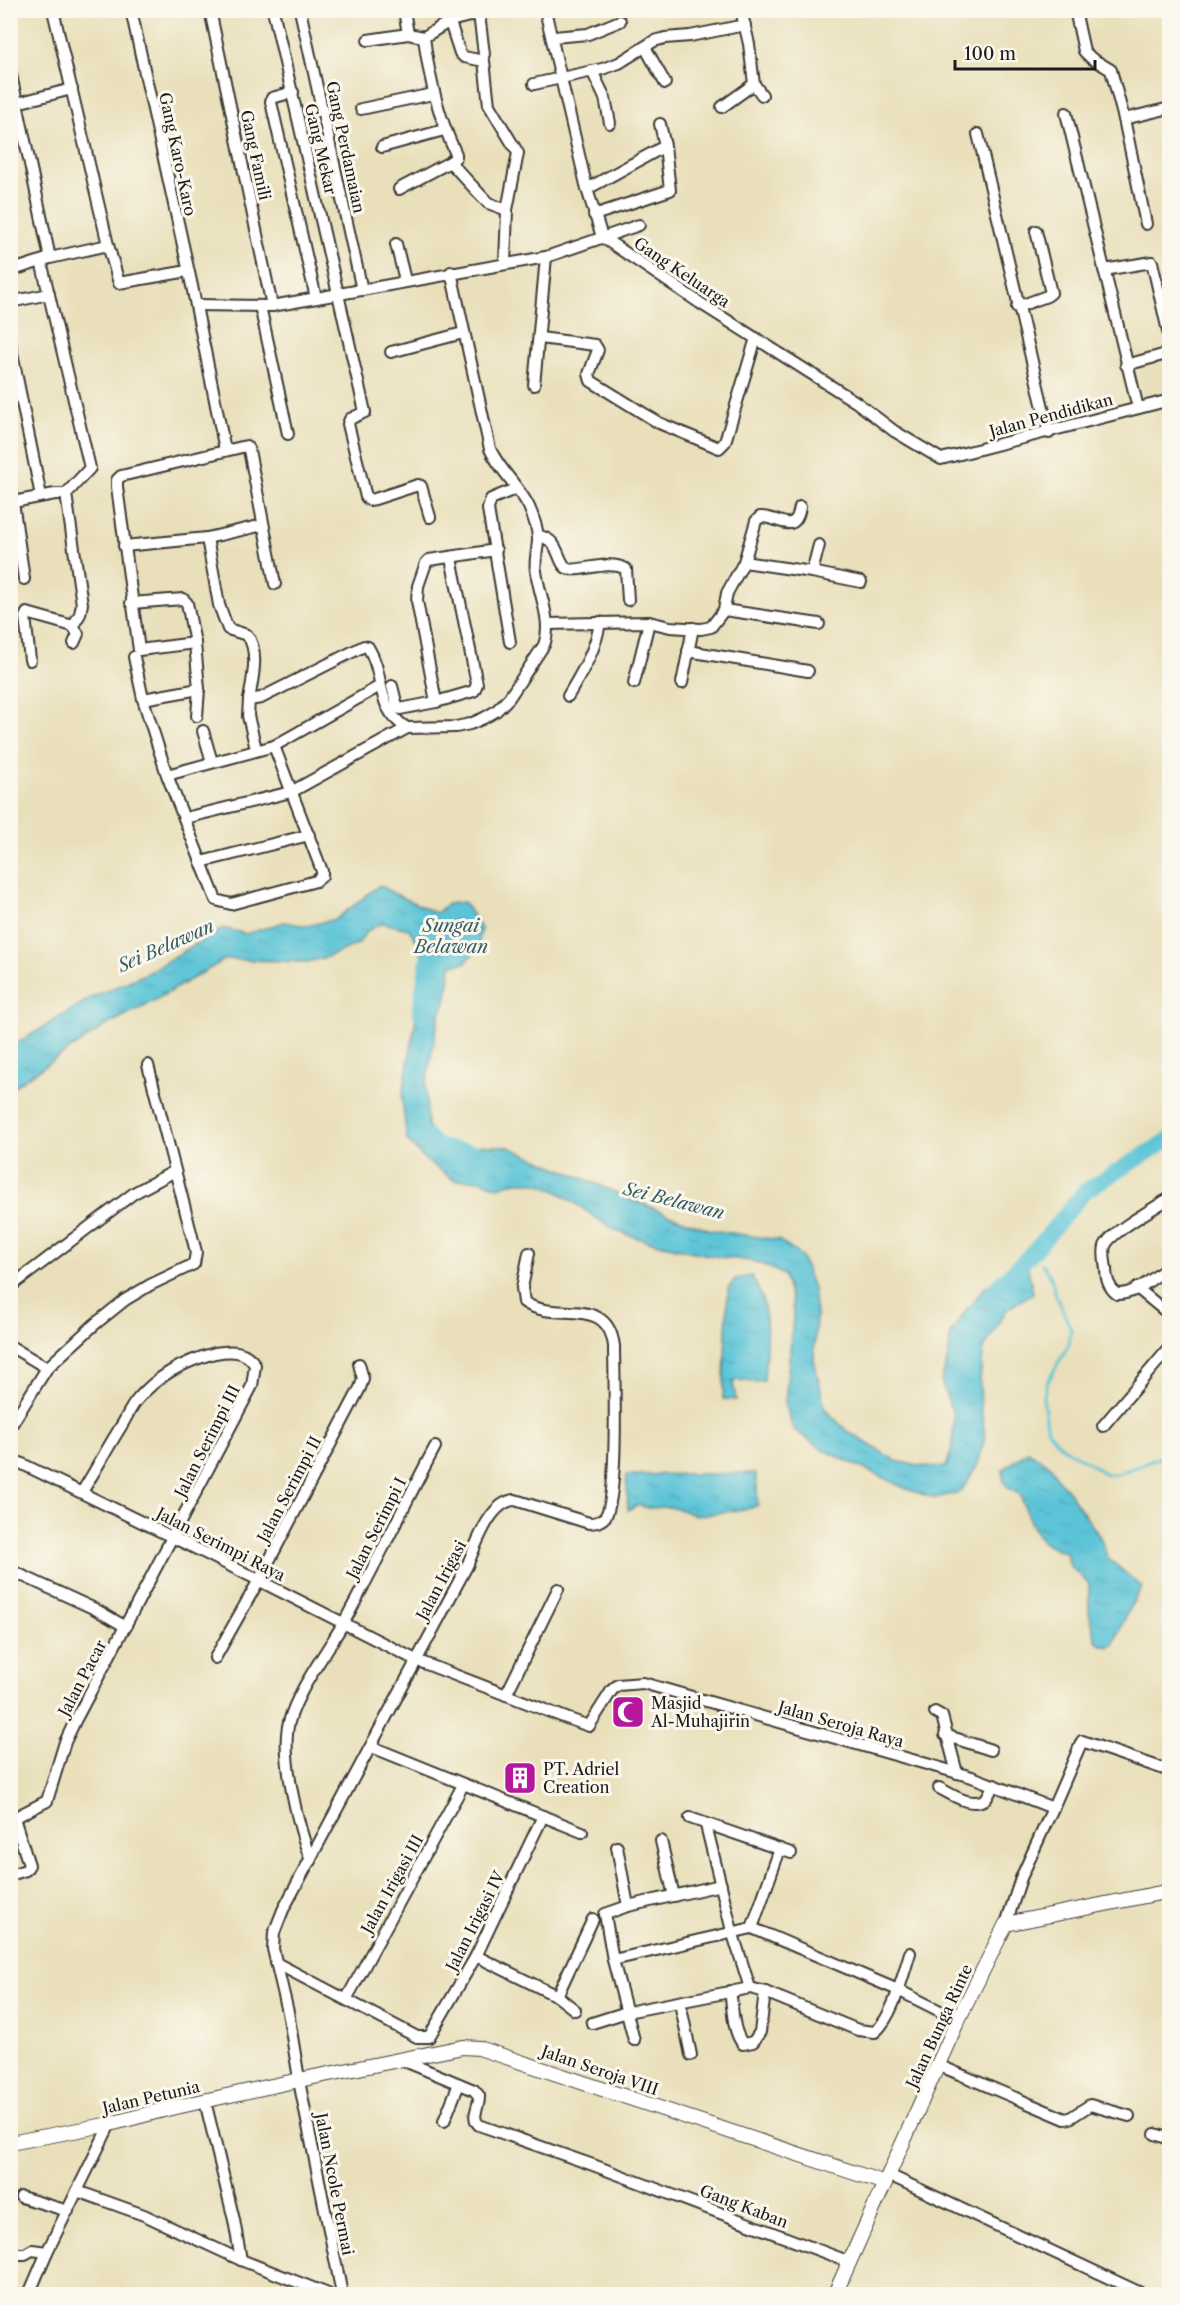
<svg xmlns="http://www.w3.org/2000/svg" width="1180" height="2305" font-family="'Libre Caslon Text',serif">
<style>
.water{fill:url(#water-ripples);stroke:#3c707a;stroke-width:1.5}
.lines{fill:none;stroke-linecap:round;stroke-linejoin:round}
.stream{stroke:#5bc4d7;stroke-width:3}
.river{stroke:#5bc4d7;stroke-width:16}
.minor-casing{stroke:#3b3934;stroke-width:14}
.tertiary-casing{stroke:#3b3934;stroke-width:16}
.minor{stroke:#fff;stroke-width:10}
.tertiary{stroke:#fff;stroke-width:14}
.labels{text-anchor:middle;stroke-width:6;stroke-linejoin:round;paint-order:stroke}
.street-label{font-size:16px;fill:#1c1c1c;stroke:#fbf7ec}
.poi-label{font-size:16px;fill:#1c1c1c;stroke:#fbf7ec;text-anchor:start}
.water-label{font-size:18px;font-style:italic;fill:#355f67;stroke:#fbf7ec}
</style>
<defs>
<pattern id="water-ripples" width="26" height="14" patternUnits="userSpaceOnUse" patternTransform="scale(1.5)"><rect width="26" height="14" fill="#5bc4d7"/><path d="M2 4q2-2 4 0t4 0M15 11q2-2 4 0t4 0" fill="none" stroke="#4fa8b8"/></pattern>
</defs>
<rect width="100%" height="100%" fill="#fbf7ec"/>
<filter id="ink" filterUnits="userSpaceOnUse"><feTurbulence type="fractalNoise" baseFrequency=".0167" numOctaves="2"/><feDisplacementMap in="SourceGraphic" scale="12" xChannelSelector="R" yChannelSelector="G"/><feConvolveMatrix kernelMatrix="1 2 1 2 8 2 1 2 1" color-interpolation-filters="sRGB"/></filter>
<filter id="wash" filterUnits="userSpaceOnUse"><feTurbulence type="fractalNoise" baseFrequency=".008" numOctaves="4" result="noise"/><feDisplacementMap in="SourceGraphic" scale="24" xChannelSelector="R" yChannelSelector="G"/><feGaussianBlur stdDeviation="1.35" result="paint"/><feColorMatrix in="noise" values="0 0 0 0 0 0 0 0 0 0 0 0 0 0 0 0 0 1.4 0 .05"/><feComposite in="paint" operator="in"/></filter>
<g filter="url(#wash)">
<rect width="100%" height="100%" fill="#e9dfba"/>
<g class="water">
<path d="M380 885 393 893 436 913 448 904 464 902 481 929 478 948 465 963 451 965 447 997 439 1016 426 1083 427 1126 439 1146 464 1154 480 1145 509 1147 667 1214 711 1230 778 1240 801 1256 813 1288 816 1316 814 1360 825 1409 847 1431 896 1461 919 1466 946 1467 952 1449 954 1416 941 1382 948 1358 951 1333 966 1310 985 1287 1027 1262 1033 1293 1007 1309 984 1348 980 1379 981 1408 985 1437 978 1464 961 1492 935 1498 909 1490 822 1449 793 1429 785 1403 793 1317 792 1302 784 1275C775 1271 765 1264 755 1262 743 1259 731 1259 719 1257 688 1251 654 1244 625 1234 580 1217 551 1165 498 1187L480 1180H454L424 1159 407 1140 402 1099 416 1018 425 985V968L420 946 409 929 382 923 367 931 358 944 327 957 307 962 226 959 150 1003 110 1023 11 1088V1047L91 998 147 973 223 928 246 934 284 922 307 926 336 919Z"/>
<path d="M751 1276C773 1307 766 1345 764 1381L754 1382 736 1380 733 1383 736 1400 723 1399 728 1289 735 1279Z"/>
<path d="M1028 1451 1051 1466 1057 1479 1069 1492 1100 1537 1108 1558 1142 1587 1130 1607 1113 1645 1108 1647 1097 1643 1089 1612V1584L1070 1566 1066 1552C1035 1548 1029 1520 1020 1494 1008 1489 1001 1483 1003 1470Z"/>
<polygon points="756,1473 758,1505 751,1508 695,1516 682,1510 669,1507 648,1508 638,1505 628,1510 626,1475"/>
</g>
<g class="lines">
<polyline class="stream" points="1042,1264 1051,1277 1055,1293 1071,1329 1069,1344 1047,1383 1043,1399 1048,1431 1060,1445 1106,1474 1117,1474 1170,1454"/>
<g class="river">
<polyline points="420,1011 428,960"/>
<polyline points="427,1136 438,1147 489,1155"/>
<polyline points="996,1288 1037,1248 1085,1191 1170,1139"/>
</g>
</g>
</g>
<g filter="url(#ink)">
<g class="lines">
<defs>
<g id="minor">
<polyline points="53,10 108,245 119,283 188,271"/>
<polyline points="131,10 192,286 225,450"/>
<polyline points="191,10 191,11"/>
<polyline points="210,10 272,306"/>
<polyline points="273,10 365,412 350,419 348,424 366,497 369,500 375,499 418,485 421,486 430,517"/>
<polyline points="300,10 362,290"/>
<polyline points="404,10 408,34"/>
<polyline points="446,10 460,53 464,57 484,61 489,105 518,153 507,210 505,263"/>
<path d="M493 10 450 21 424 37C429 79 438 116 456 154V157L450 162 488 203 507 210"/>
<polyline points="545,10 587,189 602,237 700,303 856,402 894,431 941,459 1170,400"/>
<polyline points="741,10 749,44 754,84 762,95"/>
<polyline points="1075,10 1084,51 1091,58 1111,70 1124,119 1146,224"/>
<polyline points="479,14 484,54"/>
<polyline points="553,37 588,34 620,21"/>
<polyline points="368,40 408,34 424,37"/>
<polyline points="645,47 665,83"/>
<polyline points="10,70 17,103"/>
<polyline points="592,71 605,98 610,123"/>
<polyline points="534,84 602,69 619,63 654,41 665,38 690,36 745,25"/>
<polyline points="293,92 272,98 271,102 316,298"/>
<polyline points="722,107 754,84"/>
<polyline points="361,109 433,94"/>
<polyline points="1066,113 1138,408"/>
<polyline points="1124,119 1170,108"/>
<polyline points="978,134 1049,433"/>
<polyline points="382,147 444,130"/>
<polyline points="399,189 450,162"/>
<polyline points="587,189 665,146"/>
<polyline points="594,215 670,190 665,146 660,124"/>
<polyline points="396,244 405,280"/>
<polyline points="10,252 14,270"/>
<polyline points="50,258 17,103 72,89"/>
<polyline points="1104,270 1152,262 1170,340"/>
<polyline points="10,271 50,258 108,245"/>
<polyline points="10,302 49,294"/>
<polyline points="196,305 272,306 546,257 639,225"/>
<polyline points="260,306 288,434"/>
<polyline points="1017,307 1047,296 1051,293 1036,231"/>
<polyline points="540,338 595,345 598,350 589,374 591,381 659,423 719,448 725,442 756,338"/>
<polyline points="10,343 41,496"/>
<polyline points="391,352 463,333"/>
<polyline points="1126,365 1170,353"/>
<polyline points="534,385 546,257"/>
<polyline points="66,494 82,604 80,614 73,626"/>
<path d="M538 536C562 539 556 565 569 569 582 572 609 559 626 569L628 600"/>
<path d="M207 538 219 605 228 629 247 635C260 651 252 681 249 700"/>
<polyline points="124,546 207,538 263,525"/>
<polyline points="744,562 812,572 861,582"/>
<polyline points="812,572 819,545"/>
<polyline points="24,579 13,502 55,494 66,494 90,468 41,261"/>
<polyline points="131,603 183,599 187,603 195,643 199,689 143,699 134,657"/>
<polyline points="724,610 819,624"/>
<path d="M547 624 649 622 670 627 701 629 711 627 724 610 727 593 744 562 756 521 760 517C779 516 795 537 800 507"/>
<polyline points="510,642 488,509 491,499 515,489"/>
<polyline points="195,643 139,650 117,487 117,480 121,476 246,446 249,450 275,584"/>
<polyline points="688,651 808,671"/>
<polyline points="30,660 25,617 27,613 73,626 78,634 74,643"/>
<polyline points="634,683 649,622"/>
<polyline points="682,683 693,628"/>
<polyline points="392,686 397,706 400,709 436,702 417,601 418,586 426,563 429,560 496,550"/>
<path d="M568 696C582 672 596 650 600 622"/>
<polyline points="143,699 167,775 216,900 231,904 316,881 322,876 322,871 274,746 167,775"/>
<polyline points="436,702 474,691 477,684 451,558"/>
<polyline points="197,716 199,689"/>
<polyline points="203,731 212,762"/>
<polyline points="274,746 380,686"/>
<path d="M256 749 248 716 249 700 261 698 364 646 368 647C386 676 374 708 407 728"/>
<path d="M185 818 291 792 407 728 456 727 470 724 484 718 496 711 509 698 544 645C553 622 539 595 536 571 534 561 538 549 538 539 538 529 533 516 529 507 519 486 500 471 490 449L451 272"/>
<polyline points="201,862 309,835"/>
<path d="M1170 1198C1156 1207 1110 1232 1105 1246 1103 1253 1105 1262 1106 1269 1106 1279 1109 1288 1117 1294 1136 1295 1155 1276 1170 1266"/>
<polyline points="10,1287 134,1193 175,1171"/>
<polyline points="1137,1288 1170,1315"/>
<polyline points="10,1346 47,1368"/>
<polyline points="1103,1426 1170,1347"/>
<polyline points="10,1427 47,1368 95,1324 125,1300 150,1285 194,1264 196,1252 148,1065"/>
<polyline points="10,1458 205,1553 416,1660 566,1718 589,1726 612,1690 618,1685 643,1683 972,1777 1053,1808 1021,1878 1006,1924"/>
<polyline points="10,1570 95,1609 126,1627"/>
<polyline points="215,1658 259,1580 360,1388 363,1379 359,1364"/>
<polyline points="506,1695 558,1589"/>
<polyline points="935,1712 942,1716 957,1773"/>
<polyline points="945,1735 991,1750"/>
<polyline points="372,1747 582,1832"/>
<path d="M939 1788C953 1795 970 1808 986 1799L994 1785"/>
<polyline points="1053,1808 1082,1741 1170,1771"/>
<polyline points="690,1818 791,1853"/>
<path d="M10 1820 47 1801 65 1742 75 1721 252 1386 255 1365C246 1350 232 1350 215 1353 185 1361 157 1376 137 1400 130 1408 126 1419 120 1428 107 1449 95 1471 82 1492"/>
<polyline points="706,1825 732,1931 750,1988"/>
<polyline points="661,1841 674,1896"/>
<polyline points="617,1847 628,1906"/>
<path d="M311 1861C299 1829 280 1756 289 1722 298 1689 327 1652 344 1622 376 1565 404 1505 435 1447"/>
<polyline points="10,1875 26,1870 29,1865 14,1818"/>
<polyline points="752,1928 780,1849"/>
<polyline points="476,1956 557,1996 593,1919"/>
<polyline points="613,1960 752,1928 898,1990 958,2020"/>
<polyline points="276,1963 417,2037 429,2037"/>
<path d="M730 1991C733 2007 732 2031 743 2044L753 2042 760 2032 765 1992"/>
<polyline points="557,1996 575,2010"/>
<polyline points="347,1998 463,1785"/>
<polyline points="680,2003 691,2055"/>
<path d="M592 2023 627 2012 750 1988 765 1992 858 2030 875 2032C893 2017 903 1975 910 1953"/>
<polyline points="429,2037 476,1956 543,1816"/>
<polyline points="634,2040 613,1960 605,1914 628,1906 721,1885"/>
<path d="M402 2060 474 2090 479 2096C480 2107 470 2116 479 2125L593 2165 850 2262"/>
<polyline points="938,2065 1065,2119 1070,2118 1090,2105 1129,2116"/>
<polyline points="205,2101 234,2220 241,2260"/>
<polyline points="444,2121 459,2084"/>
<polyline points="1155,2134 1170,2139"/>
<polyline points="889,2175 1143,2294"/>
<polyline points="77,2191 144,2215 241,2260 328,2294"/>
<polyline points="21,2197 68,2211"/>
<polyline points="16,2254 25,2254 32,2250 47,2252"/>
<polyline points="29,2294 47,2252 110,2124"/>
<path d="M342 2294 301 2091 288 2012 273 1949 274 1933 283 1910 467 1566C476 1545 490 1501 515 1500L589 1523C595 1523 601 1522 605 1517 619 1499 614 1375 614 1346 607 1293 555 1324 524 1302L522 1288 529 1253"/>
</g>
<g id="tertiary">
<polyline points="10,2143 110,2124 167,2109 299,2080 463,2047 479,2048 885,2183"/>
<polyline points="835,2294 958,2020 1006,1924 1170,1891"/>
</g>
</defs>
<use href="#minor" class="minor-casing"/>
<use href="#tertiary" class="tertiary-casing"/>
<use href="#minor" class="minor"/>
<use href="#tertiary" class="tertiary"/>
</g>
</g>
<defs>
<symbol id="mosque-square" viewBox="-11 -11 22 22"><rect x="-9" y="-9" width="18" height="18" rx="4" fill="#b5179e" stroke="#fbf7ec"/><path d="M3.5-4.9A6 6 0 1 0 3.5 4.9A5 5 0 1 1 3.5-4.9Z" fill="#fff"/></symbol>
<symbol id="building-square" viewBox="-11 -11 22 22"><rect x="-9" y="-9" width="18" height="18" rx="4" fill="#b5179e" stroke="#fbf7ec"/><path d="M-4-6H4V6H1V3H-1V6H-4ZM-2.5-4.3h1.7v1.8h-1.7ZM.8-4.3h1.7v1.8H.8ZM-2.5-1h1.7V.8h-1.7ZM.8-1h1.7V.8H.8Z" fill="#fff"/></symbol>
</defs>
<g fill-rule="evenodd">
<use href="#mosque-square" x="609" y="1693" width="38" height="38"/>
<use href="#building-square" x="501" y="1759" width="38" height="38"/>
</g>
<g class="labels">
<g class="street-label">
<text transform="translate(346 147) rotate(78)" y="6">Gang Perdamaian</text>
<text transform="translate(321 149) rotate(77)" y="6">Gang Mekar</text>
<text transform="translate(178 154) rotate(78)" y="6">Gang Karo-Karo</text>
<text transform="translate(256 155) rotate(78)" y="6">Gang Famili</text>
<text transform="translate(682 272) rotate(34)" y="6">Gang Keluarga</text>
<text transform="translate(1051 415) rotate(-15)" y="6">Jalan Pendidikan</text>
<text transform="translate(207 1441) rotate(-63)" y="6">Jalan Serimpi III</text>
<text transform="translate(289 1489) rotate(-62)" y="6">Jalan Serimpi II</text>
<text transform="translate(376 1528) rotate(-63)" y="6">Jalan Serimpi I</text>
<text transform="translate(221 1544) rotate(27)" y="6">Jalan Serimpi Raya</text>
<text transform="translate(441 1580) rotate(-62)" y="6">Jalan Irigasi</text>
<text transform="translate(82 1678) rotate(-62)" y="6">Jalan Pacar</text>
<text transform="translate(841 1724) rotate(16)" y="6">Jalan Seroja Raya</text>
<text transform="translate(392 1884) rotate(-61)" y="6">Jalan Irigasi III</text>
<text transform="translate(475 1921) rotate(-63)" y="6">Jalan Irigasi IV</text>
<text transform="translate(939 2026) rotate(-65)" y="6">Jalan Bunga Rinte</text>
<text transform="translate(600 2070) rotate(19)" y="6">Jalan Seroja VIII</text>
<text transform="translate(151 2097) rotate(-13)" y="6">Jalan Petunia</text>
<text transform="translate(335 2184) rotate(79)" y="6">Jalan Ncole Permai</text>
<text transform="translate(744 2206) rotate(21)" y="6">Gang Kaban</text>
</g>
<g class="poi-label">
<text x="651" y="1709">Masjid<tspan x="651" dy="18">Al-Muhajirin</tspan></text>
<text x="543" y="1775">PT. Adriel<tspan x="543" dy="18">Creation</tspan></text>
</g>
<g class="water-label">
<text x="451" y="932">Sungai<tspan x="451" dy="21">Belawan</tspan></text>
<text transform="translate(166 946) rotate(-24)" y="6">Sei Belawan</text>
<text transform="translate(674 1201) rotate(14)" y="6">Sei Belawan</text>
</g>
</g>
<rect width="1180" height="2305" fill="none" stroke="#fbf7ec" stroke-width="36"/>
<path d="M955 60v9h140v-9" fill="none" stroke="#1c1c1c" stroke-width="3"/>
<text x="964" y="60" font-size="18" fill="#1c1c1c" stroke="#fbf7ec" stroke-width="4.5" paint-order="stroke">100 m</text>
</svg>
